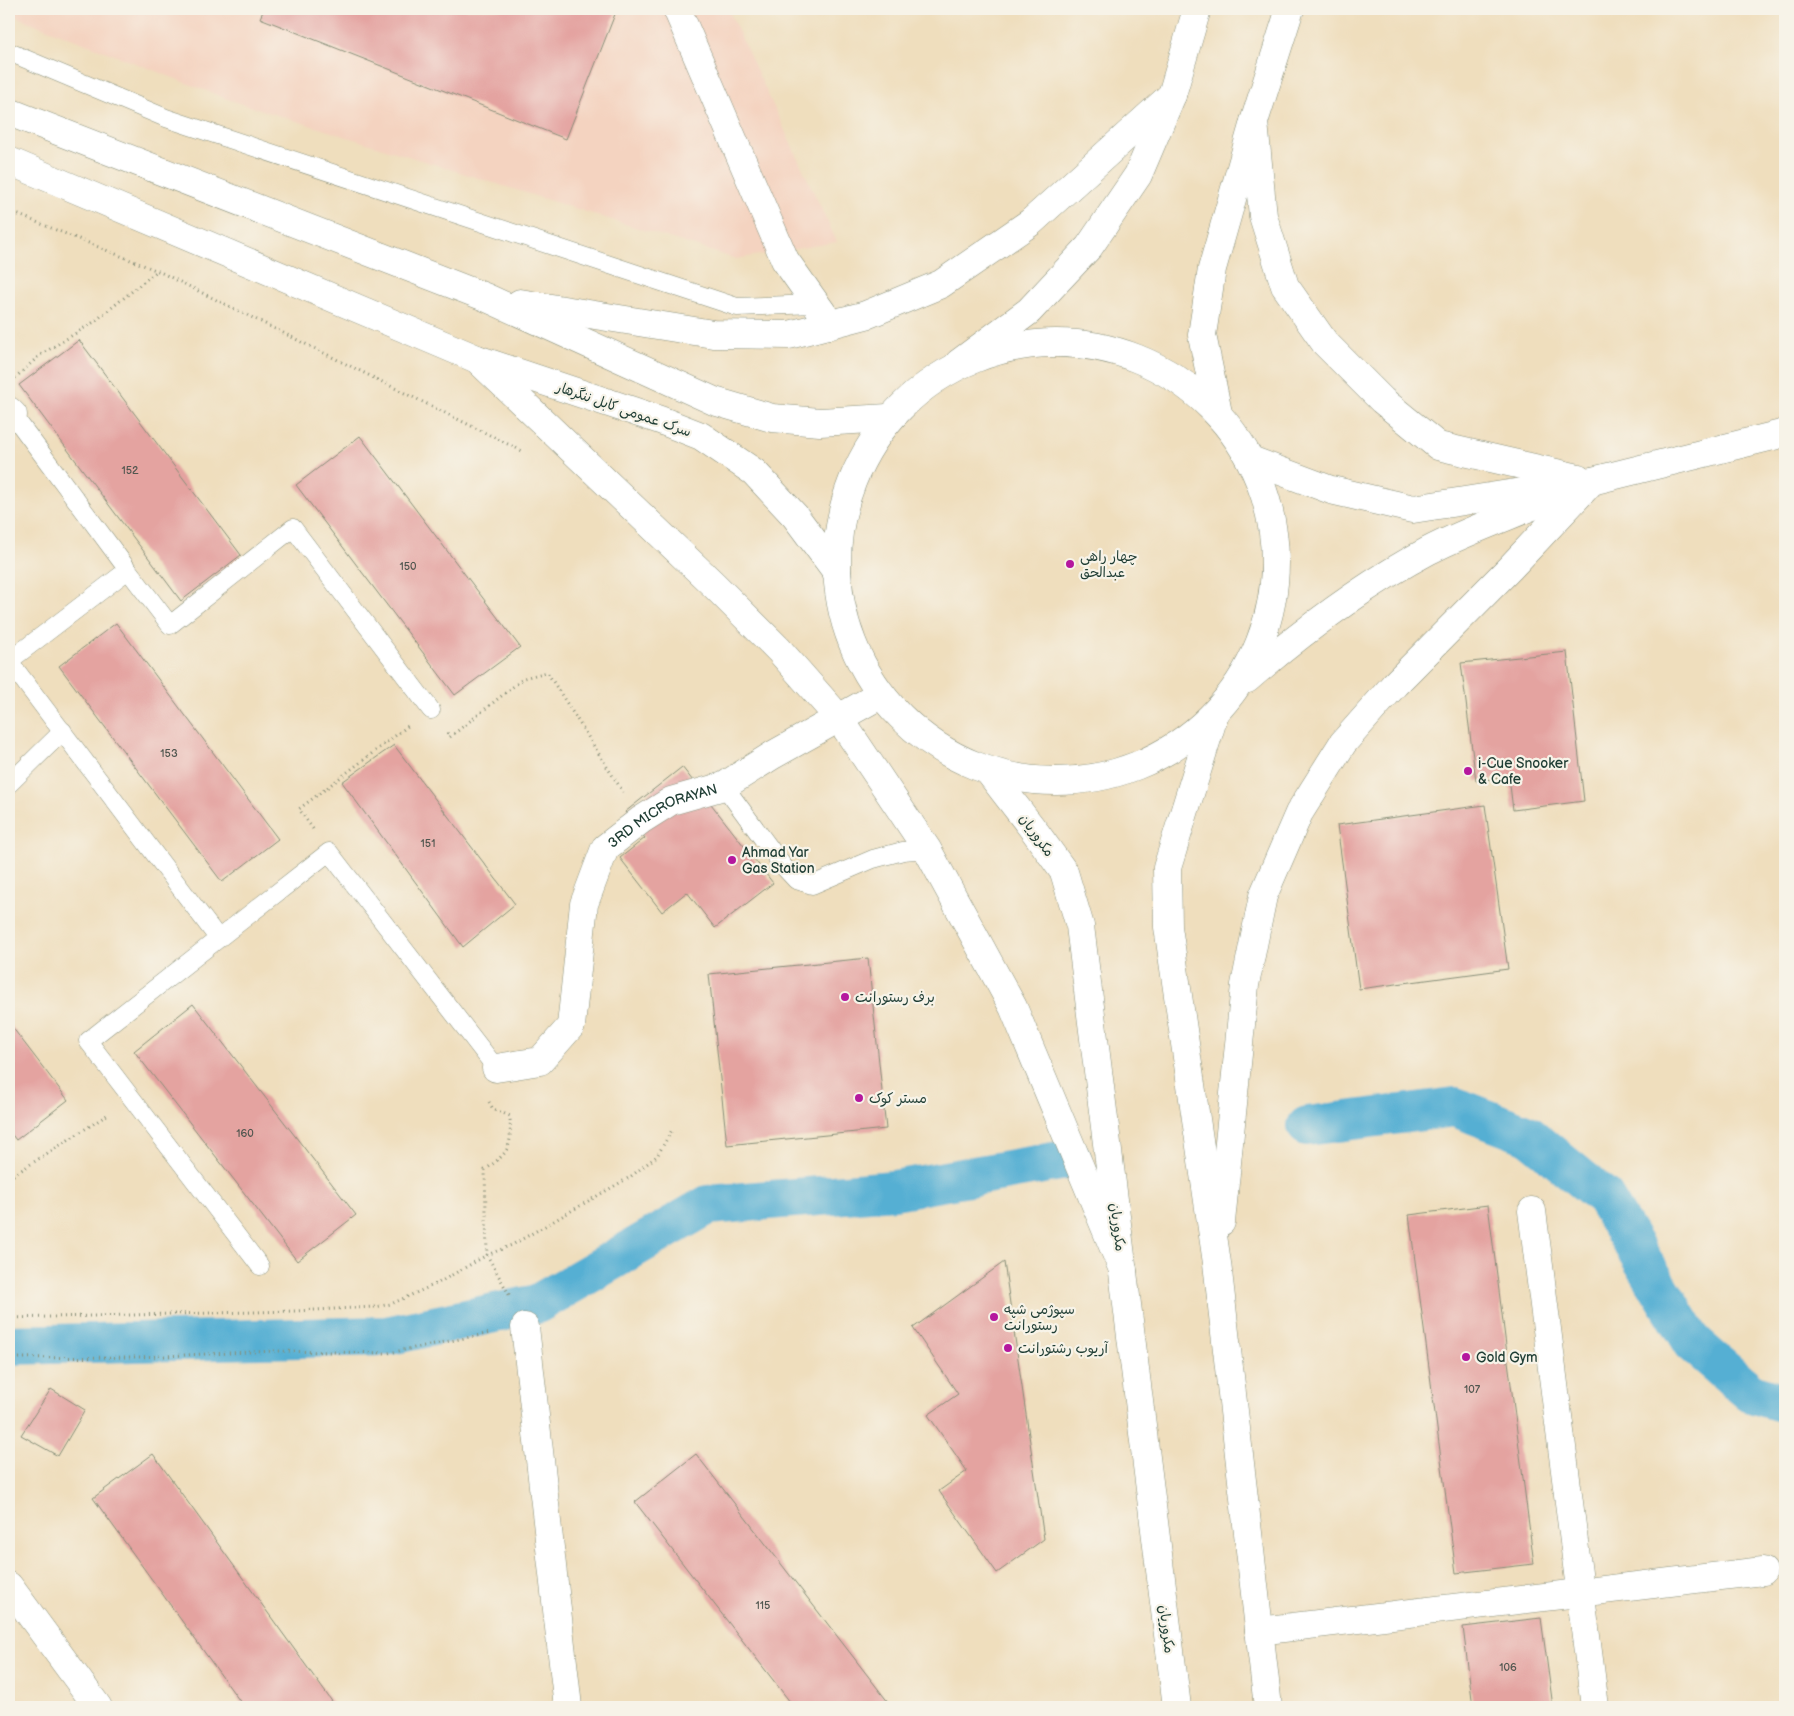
<svg xmlns="http://www.w3.org/2000/svg" width="1794" height="1716" font-family="'Balsamiq Sans','Playpen Sans Arabic',sans-serif">
<style>
.built{fill:#f4d3c0}
.lines{fill:none;stroke-linecap:round;stroke-linejoin:round}
.canal{stroke:#55afd3;stroke-width:40}
.building{fill:#e4a3a0}
.lane-casing{stroke:#878e78;stroke-width:19}
.street-casing{stroke:#878e78;stroke-width:29}
.secondary-casing{stroke:#878e78;stroke-width:29}
.primary-casing{stroke:#878e78;stroke-width:29}
.highway-casing{stroke:#878e78;stroke-width:29}
.path{stroke:#878e78;stroke-width:3;stroke-dasharray:1 4;stroke-linecap:butt}
.lane{stroke:#fff;stroke-width:18}
.street{stroke:#fff;stroke-width:28}
.secondary{stroke:#fff;stroke-width:28}
.primary{stroke:#fff;stroke-width:28}
.highway{stroke:#fff;stroke-width:28}
.poi-dot{fill:#b5179e;stroke:#f7f3e8;stroke-width:2}
.labels{text-anchor:middle;stroke-width:4.5;stroke-linejoin:round;paint-order:stroke}
.number-label{font-size:11px;fill:#50564f}
.street-label{font-size:14px;fill:#1f3d34;stroke:#f7f3e8}
.poi-label{font-size:14px;fill:#1f3d34;stroke:#f7f3e8;text-anchor:start}
</style>
<rect width="100%" height="100%" fill="#f7f3e8"/>
<filter id="ink" filterUnits="userSpaceOnUse"><feTurbulence type="fractalNoise" baseFrequency=".02" numOctaves="2"/><feDisplacementMap in="SourceGraphic" scale="10" xChannelSelector="R" yChannelSelector="G"/><feConvolveMatrix kernelMatrix="1 2 1 2 8 2 1 2 1" color-interpolation-filters="sRGB"/></filter>
<filter id="wash" filterUnits="userSpaceOnUse"><feTurbulence type="fractalNoise" baseFrequency=".0096" numOctaves="4" result="noise"/><feDisplacementMap in="SourceGraphic" scale="20" xChannelSelector="R" yChannelSelector="G"/><feGaussianBlur stdDeviation="1.12" result="paint"/><feColorMatrix in="noise" values="0 0 0 0 0 0 0 0 0 0 0 0 0 0 0 0 0 1.4 0 .05"/><feComposite in="paint" operator="in"/></filter>
<g filter="url(#wash)">
<rect width="100%" height="100%" fill="#efdebd"/>
<polygon class="built" points="9,9 728,9 837,242 736,259 230,100 9,14"/>
<g class="lines">
<g class="canal">
<polyline points="1307,1126 1455,1107 1528,1135 1604,1197 1693,1343 1751,1393 1785,1403"/>
<polyline points="9,1345 386,1336 537,1304 708,1205 894,1190 1071,1159"/>
</g>
</g>
<g id="blocks">
<g class="building">
<polygon points="264,9 617,9 566,139 260,18"/>
<polygon points="79,340 241,555 181,601 19,385"/>
<polygon points="360,436 520,647 455,695 296,485"/>
<polygon points="116,623 278,839 222,882 59,666"/>
<polygon points="1567,652 1584,801 1513,810 1509,777 1476,781 1461,663"/>
<polygon points="394,745 515,904 463,947 342,782"/>
<polygon points="682,767 773,883 715,928 687,892 662,912 620,858 645,838 625,812"/>
<polygon points="1485,805 1508,969 1359,989 1337,825"/>
<polygon points="868,958 886,1129 727,1145 709,974"/>
<polygon points="193,1004 356,1215 297,1261 134,1051"/>
<polygon points="9,1023 68,1100 16,1140 9,1131"/>
<polygon points="1488,1205 1534,1564 1456,1573 1409,1215"/>
<polygon points="1004,1262 1044,1539 997,1573 939,1491 967,1471 928,1415 958,1394 913,1328"/>
<polygon points="51,1389 85,1410 58,1456 21,1435"/>
<polygon points="153,1454 336,1707 244,1707 93,1498"/>
<polygon points="696,1454 892,1707 794,1707 635,1502"/>
<polygon points="1541,1618 1553,1707 1473,1707 1463,1627"/>
</g>
</g>
</g>
<g filter="url(#ink)">
<use href="#blocks" fill-opacity="0" stroke="#878e78" stroke-width="1"/>
<g class="lines">
<defs>
<g id="lane">
<polyline points="9,52 166,118 737,307 815,304"/>
<polyline points="9,420 13,415 128,570 9,661"/>
<polyline points="128,570 170,625 293,528 431,710"/>
<polyline points="9,661 218,938"/>
<polyline points="9,784 63,731"/>
<polyline points="724,786 783,866 796,880 812,885 873,859 903,851 927,849"/>
<polyline points="260,1266 88,1041 329,852 496,1068"/>
</g>
<g id="street">
<polyline points="677,9 785,260 831,325"/>
<polyline points="9,411 13,415"/>
<path id="s1" d="M496 1068 540 1061 571 1026 584 904 605 848 641 820 671 801 724 786 773 755 880 695"/>
<polyline points="1532,1211 1595,1707"/>
<polyline points="525,1327 568,1707"/>
<polyline points="9,1586 98,1707"/>
<polyline points="1259,1631 1763,1571"/>
</g>
<g id="secondary">
<polyline points="959,363 1029,311 1089,247 1138,175 1172,95 1197,9"/>
<polyline points="1218,413 1202,335 1212,269 1254,122 1290,9"/>
</g>
<g id="primary">
<polyline points="1254,122 1263,216 1285,286 1325,343 1382,400 1438,446 1578,478"/>
<circle cx="1056" cy="562" r="219"/>
<polyline points="1251,460 1331,490 1413,509 1592,481 1785,433"/>
<path d="M1247 679C1303 631 1362 586 1428 551 1468 530 1513 515 1554 497"/>
<polyline points="1214,716 1167,868 1168,927 1217,1263 1268,1707"/>
<polyline points="989,772 1036,833 1064,872 1080,926 1177,1707"/>
<polyline points="1221,1222 1245,985 1263,896 1299,813 1343,743 1395,684 1510,568 1592,481"/>
</g>
<g id="highway">
<polyline points="9,112 485,297 714,401 772,418 820,422 888,418"/>
<polyline points="9,161 477,359 660,420 701,436 754,472 795,516 836,571"/>
<polyline points="520,303 713,334 789,335 866,315 941,284 1031,222 1172,95"/>
<polyline points="477,359 714,585 779,650 839,718 927,849 1013,1007 1123,1270"/>
</g>
</defs>
<use href="#lane" class="lane-casing"/>
<use href="#street" class="street-casing"/>
<use href="#secondary" class="secondary-casing"/>
<use href="#primary" class="primary-casing"/>
<use href="#highway" class="highway-casing"/>
<g class="path">
<polyline points="9,211 158,271 522,451"/>
<polyline points="15,378 40,355 94,322 157,271"/>
<polyline points="447,733 450,737 524,678 547,672 623,792"/>
<polyline points="313,829 299,809 408,726"/>
<path d="M489 1102 493 1109 510 1116C511 1149 511 1150 485 1170L487 1255 511 1298"/>
<polyline points="9,1178 107,1115"/>
<polyline points="9,1318 295,1311 375,1307 391,1304 438,1283 487,1255 512,1245 630,1177 657,1156 672,1130"/>
<polyline points="9,1358 140,1357 274,1351 388,1353 491,1333"/>
</g>
<use href="#lane" class="lane"/>
<use href="#street" class="street"/>
<use href="#secondary" class="secondary"/>
<use href="#primary" class="primary"/>
<use href="#highway" class="highway"/>
</g>
</g>
<g class="poi-dot">
<circle cx="1070" cy="564" r="5"/>
<circle cx="1468" cy="771" r="5"/>
<circle cx="732" cy="860" r="5"/>
<circle cx="845" cy="997" r="5"/>
<circle cx="859" cy="1098" r="5"/>
<circle cx="994" cy="1317" r="5"/>
<circle cx="1008" cy="1348" r="5"/>
<circle cx="1466" cy="1357" r="5"/>
</g>
<g class="labels">
<g class="number-label">
<text x="130" y="474">152</text>
<text x="408" y="570">150</text>
<text x="169" y="757">153</text>
<text x="428" y="847">151</text>
<text x="245" y="1137">160</text>
<text x="1472" y="1393">107</text>
<text x="763" y="1609">115</text>
<text x="1508" y="1671">106</text>
</g>
<g class="street-label">
<text transform="translate(624 409) rotate(19)" y="5">سرک عمومی کابل ننگرهار</text>
<text dy="5" stroke="none"><textPath href="#s1" startOffset="341">3RD MICRORAYAN</textPath></text>
<text transform="translate(1037 835) rotate(54)" y="5">مکروریان</text>
<text transform="translate(1118 1227) rotate(83)" y="5">مکروریان</text>
<text transform="translate(1167 1629) rotate(83)" y="5">مکروریان</text>
</g>
<g class="poi-label">
<text x="1080" y="561">چهار راهی<tspan x="1080" dy="16">عبدالحق</tspan></text>
<text x="1478" y="768">i-Cue Snooker<tspan x="1478" dy="16">&amp; Cafe</tspan></text>
<text x="742" y="857">Ahmad Yar<tspan x="742" dy="16">Gas Station</tspan></text>
<text x="855" y="1002">برف رستورانت</text>
<text x="869" y="1103">مستر کوک</text>
<text x="1004" y="1314">سپوژمی شپه<tspan x="1004" dy="16">رستورانت</tspan></text>
<text x="1018" y="1353">آریوب رشتورانت</text>
<text x="1476" y="1362">Gold Gym</text>
</g>
</g>
<rect width="1794" height="1716" fill="none" stroke="#f7f3e8" stroke-width="30"/>
</svg>
